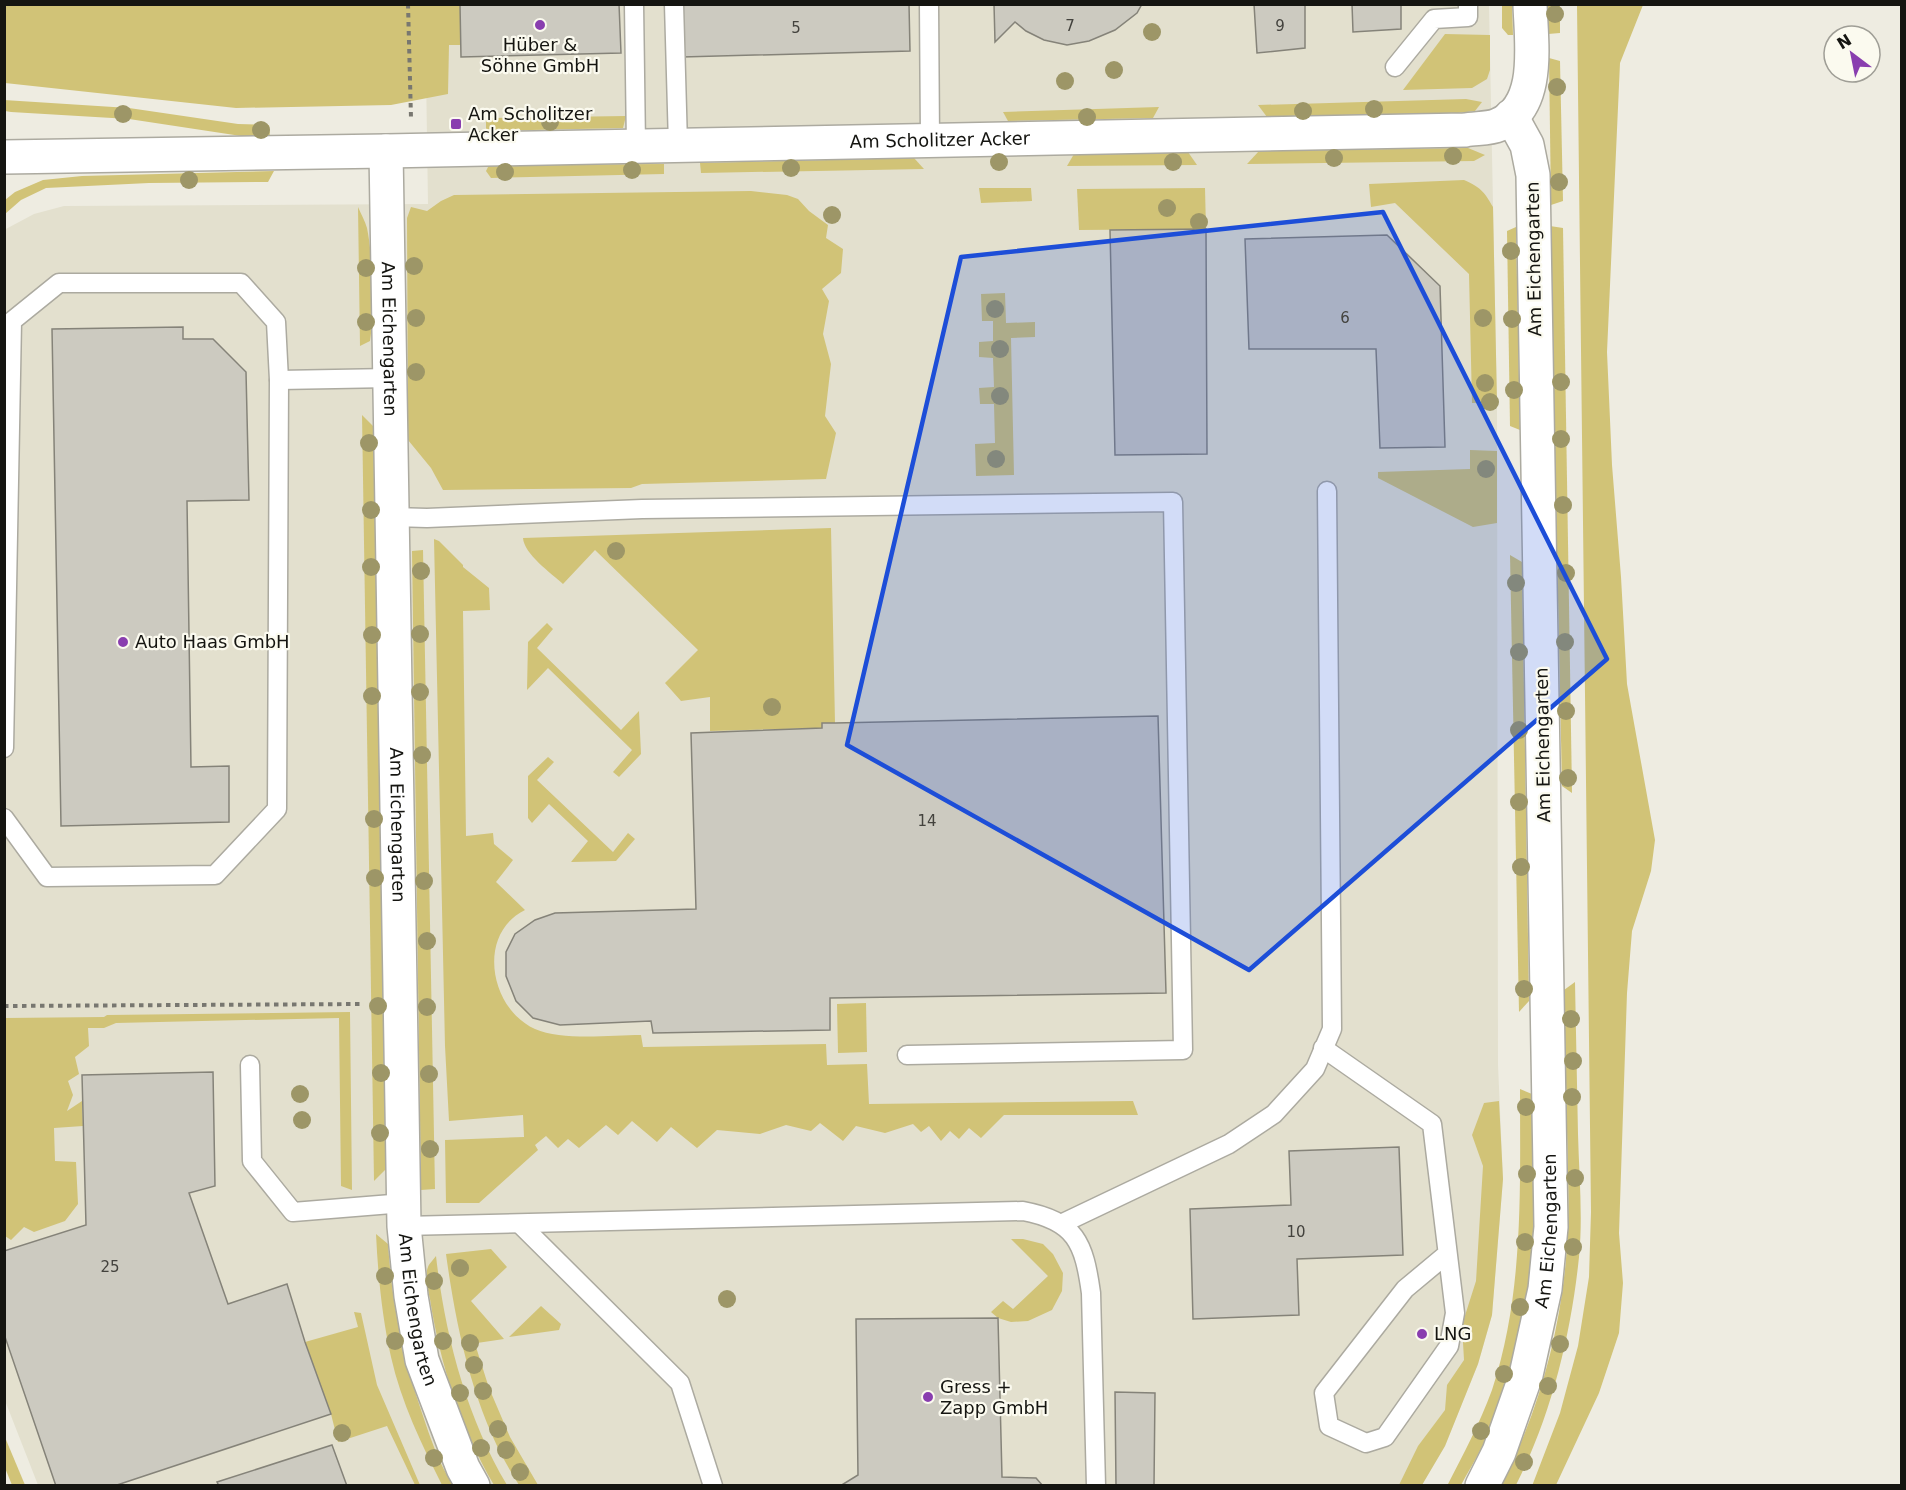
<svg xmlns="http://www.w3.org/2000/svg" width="1906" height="1490" font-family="'DejaVu Sans',sans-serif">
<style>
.built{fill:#e3e0ce}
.green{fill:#d1c377}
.building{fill:#cccac0;stroke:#858379;stroke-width:1.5}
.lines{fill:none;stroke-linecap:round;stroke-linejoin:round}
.lane-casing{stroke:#acaaa0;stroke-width:21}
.street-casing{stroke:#acaaa0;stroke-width:36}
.path{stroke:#787770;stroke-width:4;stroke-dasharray:4.5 4.5;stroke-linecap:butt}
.lane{stroke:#fff;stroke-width:18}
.street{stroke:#fff;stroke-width:33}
.tree{fill:#9d9667}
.marked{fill:#1d4ed8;fill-opacity:0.2;stroke:#1d4ed8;stroke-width:4.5;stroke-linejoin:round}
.poi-dot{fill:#893eaf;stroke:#fbfaef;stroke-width:2}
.labels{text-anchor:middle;stroke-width:4.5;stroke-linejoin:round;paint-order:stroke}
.number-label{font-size:15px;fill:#43423d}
.poi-label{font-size:18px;fill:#151511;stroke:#fbfaef;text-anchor:start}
.street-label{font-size:18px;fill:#151511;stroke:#fbfaef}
</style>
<rect width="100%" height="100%" fill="#eeece1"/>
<polygon class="built" points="425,5 1489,5 1497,403 1498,1065 1503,1179 1492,1315 1478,1364 1445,1446 1422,1485 38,1485 4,1398 4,230 34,214 64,206 428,204"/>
<g class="green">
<polygon points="4,5 460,5 461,45 449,45 448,94 391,105 236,108 5,83"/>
<polygon points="1502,5 1512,5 1513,35 1508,35 1502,28"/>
<polygon points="1548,5 1560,5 1560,33 1548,34"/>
<polygon points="1577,5 1643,5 1620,63 1607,352 1612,465 1621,577 1627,684 1655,840 1651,871 1632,931 1627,993 1619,1233 1623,1283 1619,1333 1599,1393 1556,1485 1532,1486 1560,1413 1578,1346 1589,1277 1591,1212"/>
<polygon points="1445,34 1490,35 1490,70 1487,79 1472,88 1403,90"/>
<polygon points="1549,58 1560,61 1563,201 1551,205"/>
<polygon points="1466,99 1482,102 1475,111 1449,114 1267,117 1258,105"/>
<polygon points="4,100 129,108 238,124 269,125 270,136 241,136 129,119 11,112 5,111"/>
<polygon points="1159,107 1153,118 1008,121 1003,112"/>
<polygon points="626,116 623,128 486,131 486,118"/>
<polygon points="1468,148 1485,155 1474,161 1247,164 1259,151"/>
<polygon points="1188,152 1197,165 1067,166 1074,154"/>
<polygon points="914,158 924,169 701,173 700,163"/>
<polygon points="664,164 664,174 491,178 486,171 489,165"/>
<polygon points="274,171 268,182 149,183 46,188 21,200 5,214 5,200 15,192 43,180 82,176"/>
<path d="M1464 180C1480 187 1484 191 1493 207L1497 403H1472L1469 274 1395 203 1371 207 1369 184Z"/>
<polygon points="979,188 1031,188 1032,201 981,203"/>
<polygon points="1205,188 1206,229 1079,230 1077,189"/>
<polygon points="751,191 787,195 798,199 809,211 828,225 826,238 843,249 841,273 822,289 829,301 823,334 831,364 825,416 836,433 826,479 642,484 631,488 443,490 431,468 408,440 407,218 411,207 427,211 441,201 454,195"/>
<path d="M358 207C361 214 365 221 367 228 373 257 375 312 370 341L360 346Z"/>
<polygon points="1550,226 1563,228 1572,793 1562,786"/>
<polygon points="1516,227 1520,430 1510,426 1507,231"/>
<polygon points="1005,293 1006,323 1035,322 1035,337 1011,338 1014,475 976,476 975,444 995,443 994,404 980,404 979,388 994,387 993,358 979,357 979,342 993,341 993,321 982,321 981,294"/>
<polygon points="362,415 374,427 386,1169 374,1181"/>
<polygon points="1470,450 1497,451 1497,523 1473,527 1378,478 1378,472 1470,469"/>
<path d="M831 528 835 723H823L822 728 710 731V697L681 701 665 683 698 650 595 550 563 584C551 573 524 554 523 538Z"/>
<path d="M434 539 439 541 463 565V567L489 588 490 610 463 611 466 836 493 833 494 844 513 860 496 882 525 910C476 934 490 1009 535 1029 562 1041 611 1035 641 1035L643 1047 826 1044 827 1065 867 1064 869 1104 1133 1101 1138 1115H1004L981 1138 969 1128 959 1139 950 1131 941 1141 929 1126 921 1132 913 1124 885 1133 856 1126 843 1141 820 1123 811 1131 786 1125 760 1134 717 1130 697 1148 671 1127 657 1142 632 1121 618 1135 606 1125 579 1148 568 1139 558 1148 546 1136 535 1145 538 1150 479 1203H446L445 1140 524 1137 523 1115 449 1121 445 1046Z"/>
<polygon points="423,550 435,1189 421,1190 412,551"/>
<polygon points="1510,555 1522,562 1529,1001 1519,1012"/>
<polygon points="547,623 553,629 537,648 621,730 639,711 641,754 619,777 613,772 632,750 548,668 527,690 528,642"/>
<polygon points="548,757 554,762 537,780 613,852 628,833 635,839 616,861 571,862 588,841 549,804 532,823 528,818 528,776"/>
<path d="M1575 982C1576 1033 1577 1083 1578 1134 1579 1174 1583 1217 1579 1257 1571 1335 1551 1416 1516 1485L1501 1486C1537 1415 1559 1338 1566 1259 1570 1217 1568 1174 1567 1132 1566 1085 1565 1037 1564 990Z"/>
<polygon points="866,1003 867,1052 838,1053 837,1004"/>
<polygon points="350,1012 352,1190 341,1186 339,1018 116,1023 104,1028 88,1028 89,1046 75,1057 79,1074 68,1081 73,1095 67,1111 82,1101 83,1126 54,1128 55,1161 76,1162 78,1204 65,1221 34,1232 24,1227 11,1240 5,1236 5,1018 104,1017 107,1015"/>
<path d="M1520 1089 1532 1094C1533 1159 1537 1226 1528 1291 1521 1343 1505 1397 1483 1445 1476 1459 1468 1472 1461 1485L1447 1486C1463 1455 1480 1423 1492 1390 1524 1293 1520 1190 1520 1089Z"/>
<polygon points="1499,1101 1503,1179 1492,1315 1478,1364 1445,1446 1422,1485 1399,1485 1418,1446 1445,1410 1447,1385 1464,1360 1462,1325 1476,1281 1483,1166 1472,1135 1484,1103"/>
<path d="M376 1234 388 1244C392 1304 403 1357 422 1413 430 1437 439 1464 453 1485H442C422 1445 401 1402 391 1357 382 1317 378 1275 376 1234Z"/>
<polygon points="1011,1239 1023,1239 1043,1244 1053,1254 1063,1273 1062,1291 1052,1310 1028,1321 1011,1322 998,1318 991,1312 1003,1301 1013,1309 1048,1276"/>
<path d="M491 1249 507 1267 471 1301 504 1339 477 1343 476 1347 489 1388 510 1437 538 1485H519C475 1417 457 1334 446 1254Z"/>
<path d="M436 1256C445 1335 466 1416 507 1485H494C461 1429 440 1364 430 1299 428 1290 424 1276 428 1267 429 1264 433 1260 436 1256Z"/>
<polygon points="541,1306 561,1324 559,1330 509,1337"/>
<polygon points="354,1312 361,1313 377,1385 420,1485 415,1485 387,1426 338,1442 331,1414 305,1342 358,1327"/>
<polygon points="4,1435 25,1485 12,1485 5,1468"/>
</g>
<g class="building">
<polygon points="460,4 619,4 621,53 461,57"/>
<polygon points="681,4 909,4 910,51 682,57"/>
<polygon points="994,4 1142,4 1137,13 1115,30 1089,41 1067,45 1044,40 1026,31 1015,22 995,42"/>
<polygon points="1254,4 1305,4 1305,48 1257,53"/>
<polygon points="1352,4 1401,4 1401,29 1353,32"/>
<polygon points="1206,229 1207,454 1115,455 1110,230"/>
<polygon points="1387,235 1440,286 1445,447 1380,448 1376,349 1249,349 1245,239"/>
<polygon points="183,327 183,339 213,339 246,372 249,500 187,501 191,767 229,766 229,822 61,826 52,329"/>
<polygon points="1158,716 1166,993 830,998 830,1030 653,1033 651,1021 560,1025 533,1018 516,1001 506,976 506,952 515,934 535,920 555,913 696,909 691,733 822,728 822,723 835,723"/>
<polygon points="213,1072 215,1186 189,1193 228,1304 287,1284 305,1342 331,1414 114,1486 56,1486 4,1334 4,1251 86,1225 82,1075"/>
<polygon points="1399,1147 1403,1255 1297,1259 1299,1315 1193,1319 1190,1209 1291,1205 1289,1151"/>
<polygon points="998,1318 1002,1477 1036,1478 1043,1486 840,1486 858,1475 856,1319"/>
<polygon points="1115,1392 1155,1393 1154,1486 1116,1486"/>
<polygon points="332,1445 347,1486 219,1486 217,1482"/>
</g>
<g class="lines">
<defs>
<g id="lane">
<polyline points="634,4 636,146"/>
<polyline points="674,4 678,145"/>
<polyline points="929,4 930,140"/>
<polyline points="1395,67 1434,19 1468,17 1468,4"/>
<polyline points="279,380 391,378"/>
<polyline points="393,517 427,518 642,509 1173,502 1183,1050 907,1055"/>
<polyline points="4,748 12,321 59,283 241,283 276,322 279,380 277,809 215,875 47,877 4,818"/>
<polyline points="1323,1048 1432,1124 1455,1313 1449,1346 1385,1437 1366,1443 1329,1426 1324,1393 1405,1289 1447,1254"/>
<polyline points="250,1065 252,1161 293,1212 404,1203"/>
<polyline points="520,1224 680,1383 713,1486"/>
<polyline points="1061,1224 1229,1144 1274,1114 1315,1069 1332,1029 1327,491"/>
<path d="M404 1226 1023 1211C1076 1221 1084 1243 1091 1293L1096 1486"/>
</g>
<g id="street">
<path id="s1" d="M386 151 404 1226 411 1296 422 1360 463 1468 473 1486"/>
<path id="s2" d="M4 157 386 151 1465 130C1475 128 1489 129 1498 125 1542 107 1531 42 1530 4"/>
<path id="s3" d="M1482 1486 1499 1452 1526 1375 1545 1289 1551 1227 1533 175 1527 145 1511 116"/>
</g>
</defs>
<use href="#lane" class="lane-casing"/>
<use href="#street" class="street-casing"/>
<g class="path">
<polyline points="408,4 411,118"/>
<polyline points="4,1006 364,1004"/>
</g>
<use href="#lane" class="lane"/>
<use href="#street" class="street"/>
</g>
<g class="tree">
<circle cx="1555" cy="14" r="9"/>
<circle cx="1152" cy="32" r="9"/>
<circle cx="1114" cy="70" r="9"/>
<circle cx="1065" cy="81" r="9"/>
<circle cx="1557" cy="87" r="9"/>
<circle cx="1374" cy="109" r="9"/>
<circle cx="1303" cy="111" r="9"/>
<circle cx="123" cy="114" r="9"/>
<circle cx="1087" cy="117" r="9"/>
<circle cx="550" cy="122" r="9"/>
<circle cx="261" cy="130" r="9"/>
<circle cx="1453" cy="156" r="9"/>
<circle cx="1334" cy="158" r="9"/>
<circle cx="999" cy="162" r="9"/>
<circle cx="1173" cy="162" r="9"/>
<circle cx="791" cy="168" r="9"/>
<circle cx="632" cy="170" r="9"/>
<circle cx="505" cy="172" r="9"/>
<circle cx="189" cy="180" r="9"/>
<circle cx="1559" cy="182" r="9"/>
<circle cx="1167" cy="208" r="9"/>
<circle cx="832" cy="215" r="9"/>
<circle cx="1199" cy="222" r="9"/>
<circle cx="1511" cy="251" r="9"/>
<circle cx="414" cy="266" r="9"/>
<circle cx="366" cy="268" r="9"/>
<circle cx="995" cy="309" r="9"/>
<circle cx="416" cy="318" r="9"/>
<circle cx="1483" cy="318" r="9"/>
<circle cx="1512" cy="319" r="9"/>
<circle cx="366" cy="322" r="9"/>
<circle cx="1000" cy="349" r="9"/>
<circle cx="416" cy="372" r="9"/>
<circle cx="1561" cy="382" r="9"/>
<circle cx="1485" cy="383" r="9"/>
<circle cx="1514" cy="390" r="9"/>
<circle cx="1000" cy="396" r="9"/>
<circle cx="1490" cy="402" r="9"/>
<circle cx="1561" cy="439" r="9"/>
<circle cx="369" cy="443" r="9"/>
<circle cx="996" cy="459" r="9"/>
<circle cx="1486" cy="469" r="9"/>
<circle cx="1563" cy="505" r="9"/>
<circle cx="371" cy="510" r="9"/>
<circle cx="616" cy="551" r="9"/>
<circle cx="371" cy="567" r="9"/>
<circle cx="421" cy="571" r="9"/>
<circle cx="1566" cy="573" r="9"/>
<circle cx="1516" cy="583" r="9"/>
<circle cx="420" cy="634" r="9"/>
<circle cx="372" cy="635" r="9"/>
<circle cx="1565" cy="642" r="9"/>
<circle cx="1519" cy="652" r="9"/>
<circle cx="420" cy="692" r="9"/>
<circle cx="372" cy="696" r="9"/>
<circle cx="772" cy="707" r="9"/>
<circle cx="1566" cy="711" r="9"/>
<circle cx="1519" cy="730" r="9"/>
<circle cx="422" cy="755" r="9"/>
<circle cx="1568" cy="778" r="9"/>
<circle cx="1519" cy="802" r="9"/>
<circle cx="374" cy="819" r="9"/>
<circle cx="1521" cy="867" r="9"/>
<circle cx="375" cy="878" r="9"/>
<circle cx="424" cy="881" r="9"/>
<circle cx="427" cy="941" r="9"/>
<circle cx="1524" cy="989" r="9"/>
<circle cx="378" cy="1006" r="9"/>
<circle cx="427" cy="1007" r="9"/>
<circle cx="1571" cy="1019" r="9"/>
<circle cx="1573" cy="1061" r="9"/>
<circle cx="381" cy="1073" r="9"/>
<circle cx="429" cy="1074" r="9"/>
<circle cx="300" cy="1094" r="9"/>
<circle cx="1572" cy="1097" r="9"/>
<circle cx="1526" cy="1107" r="9"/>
<circle cx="302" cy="1120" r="9"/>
<circle cx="380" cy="1133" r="9"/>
<circle cx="430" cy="1149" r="9"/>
<circle cx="1527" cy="1174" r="9"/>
<circle cx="1575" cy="1178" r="9"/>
<circle cx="1525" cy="1242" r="9"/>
<circle cx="1573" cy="1247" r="9"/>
<circle cx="460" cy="1268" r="9"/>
<circle cx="385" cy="1276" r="9"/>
<circle cx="434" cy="1281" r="9"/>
<circle cx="727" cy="1299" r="9"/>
<circle cx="1520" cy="1307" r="9"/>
<circle cx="395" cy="1341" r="9"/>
<circle cx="443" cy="1341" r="9"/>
<circle cx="470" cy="1343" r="9"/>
<circle cx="1560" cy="1344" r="9"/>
<circle cx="474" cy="1365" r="9"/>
<circle cx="1504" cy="1374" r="9"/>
<circle cx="1548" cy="1386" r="9"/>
<circle cx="483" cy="1391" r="9"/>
<circle cx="460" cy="1393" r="9"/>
<circle cx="498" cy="1429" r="9"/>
<circle cx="1481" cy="1431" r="9"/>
<circle cx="342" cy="1433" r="9"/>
<circle cx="481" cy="1448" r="9"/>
<circle cx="506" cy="1450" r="9"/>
<circle cx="434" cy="1458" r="9"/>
<circle cx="1524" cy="1462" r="9"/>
<circle cx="520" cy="1472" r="9"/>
</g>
<path class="marked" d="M1383 212 1607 659 1249 970 847 745 961 257Z"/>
<g class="poi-dot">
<circle cx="540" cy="25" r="6"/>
<rect x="450" y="118" width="12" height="12" rx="3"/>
<circle cx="123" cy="642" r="6"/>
<circle cx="1422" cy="1334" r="6"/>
<circle cx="928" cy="1397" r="6"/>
</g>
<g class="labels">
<g class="number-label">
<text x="1070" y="31">7</text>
<text x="1280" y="31">9</text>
<text x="796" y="33">5</text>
<text x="1345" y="323">6</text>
<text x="927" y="826">14</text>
<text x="1296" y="1237">10</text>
<text x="110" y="1272">25</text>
</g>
<g class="poi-label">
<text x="540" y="51" text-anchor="middle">Hüber &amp;<tspan x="540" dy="21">Söhne GmbH</tspan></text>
<text x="468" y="120">Am Scholitzer<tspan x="468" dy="21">Acker</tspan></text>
<text x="135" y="648">Auto Haas GmbH</text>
<text x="1434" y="1340">LNG</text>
<text x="940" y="1393">Gress +<tspan x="940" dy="21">Zapp GmbH</tspan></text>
</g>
<g class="street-label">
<text dy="6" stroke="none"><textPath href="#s2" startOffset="936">Am Scholitzer Acker</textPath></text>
<text transform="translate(1534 259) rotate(-91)" y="6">Am Eichengarten</text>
<text dy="6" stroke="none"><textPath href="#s1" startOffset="188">Am Eichengarten</textPath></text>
<text transform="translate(1543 745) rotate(-91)" y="6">Am Eichengarten</text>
<text dy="6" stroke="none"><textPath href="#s1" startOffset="674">Am Eichengarten</textPath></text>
<text dy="6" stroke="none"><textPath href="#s3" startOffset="266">Am Eichengarten</textPath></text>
<text dy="6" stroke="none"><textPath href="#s1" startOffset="1160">Am Eichengarten</textPath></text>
</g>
</g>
<rect width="1906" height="1490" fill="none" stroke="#151511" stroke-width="12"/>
<g transform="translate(1852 54) rotate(328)"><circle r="28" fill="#fbfaef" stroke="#9f9e96" stroke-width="1.5"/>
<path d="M0-4.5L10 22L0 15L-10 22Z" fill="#893eaf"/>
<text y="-9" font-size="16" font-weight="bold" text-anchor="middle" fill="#151511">N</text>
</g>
</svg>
